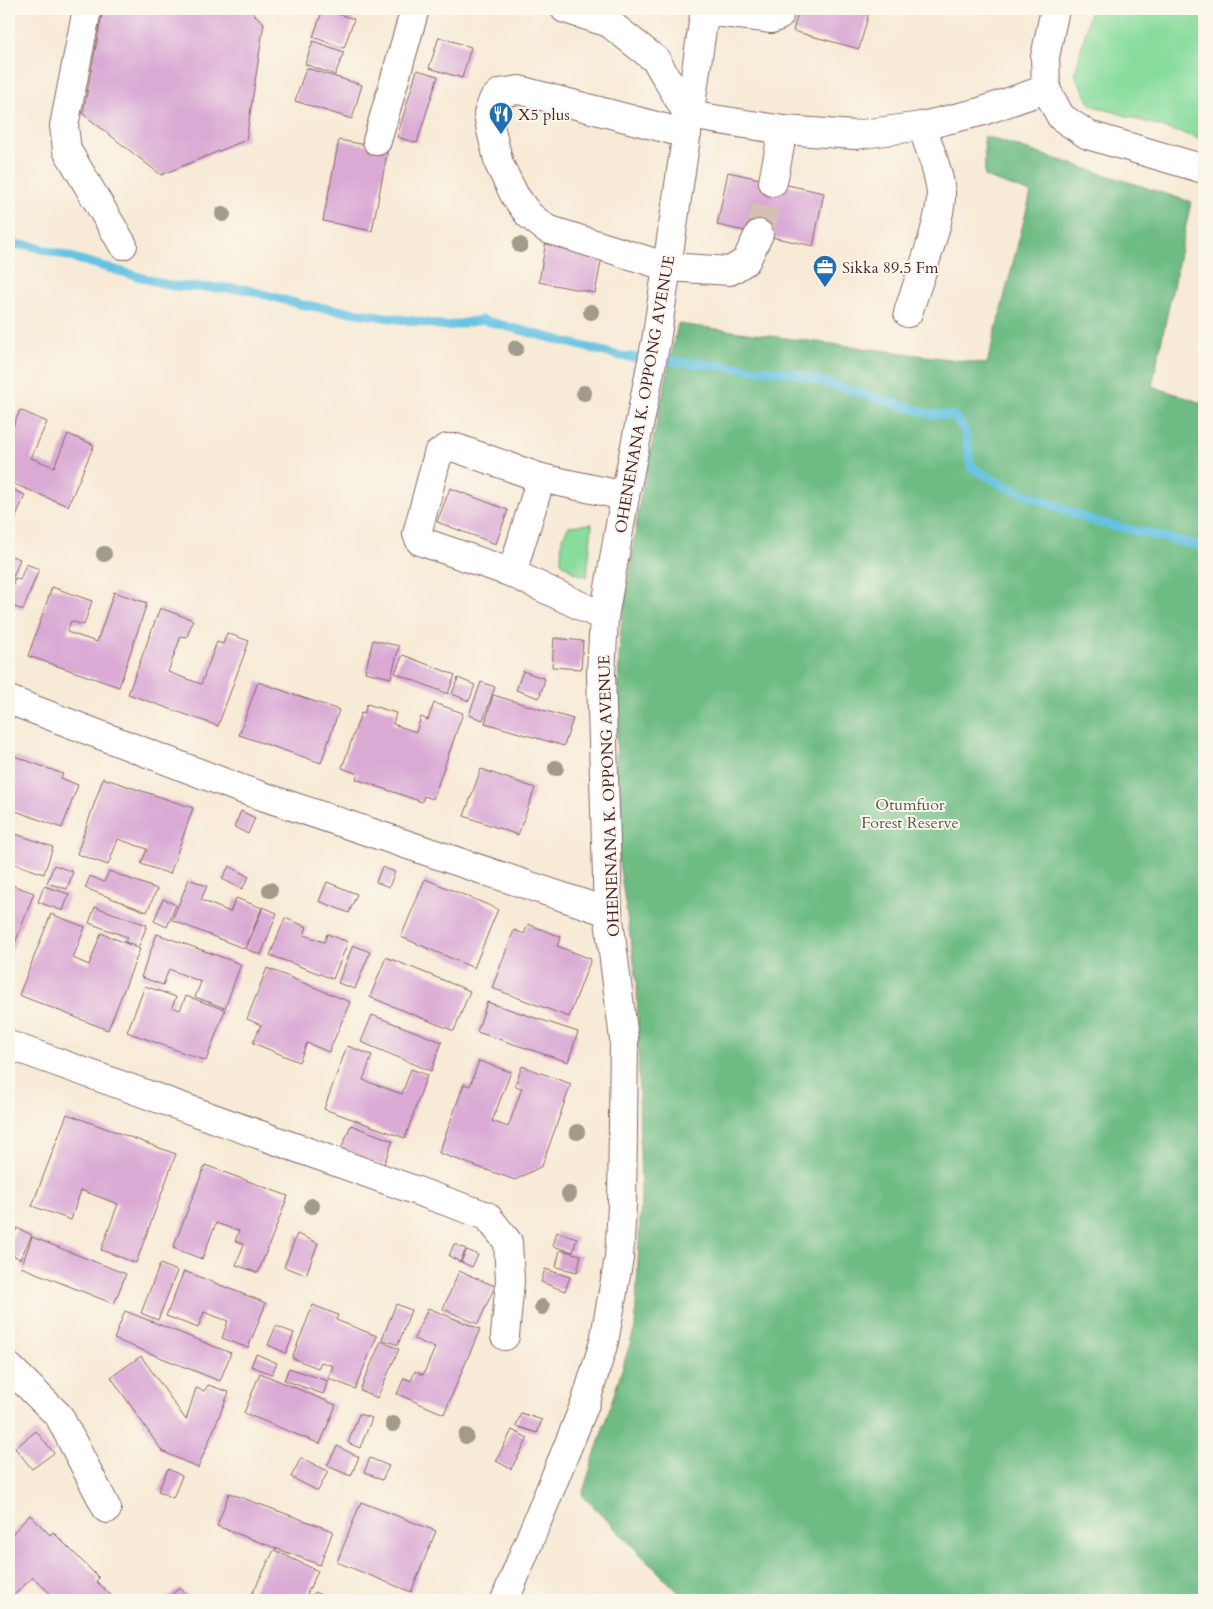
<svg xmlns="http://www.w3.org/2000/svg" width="1213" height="1609" font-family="Cardo,serif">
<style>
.green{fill:#88dc9d;stroke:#697e64}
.forest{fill:#6ebc84;stroke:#5c6e58}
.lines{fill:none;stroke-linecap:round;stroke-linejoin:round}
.stream{stroke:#65c2e3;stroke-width:9}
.building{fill:#daaad5}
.minor-tunnel{stroke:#d4c1b4;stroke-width:28;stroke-dasharray:28 14;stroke-linecap:butt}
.minor-casing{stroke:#876667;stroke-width:30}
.minor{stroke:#fff;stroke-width:28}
.tree{fill:#a29a8b}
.labels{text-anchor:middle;stroke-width:4;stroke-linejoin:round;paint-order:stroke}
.poi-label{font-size:16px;fill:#4a1f2b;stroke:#fbf7ec;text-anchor:start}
.street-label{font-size:16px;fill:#4a1f2b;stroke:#fbf7ec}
.park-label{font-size:16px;fill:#5d584d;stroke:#fbf7ec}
</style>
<rect width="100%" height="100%" fill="#fbf7ec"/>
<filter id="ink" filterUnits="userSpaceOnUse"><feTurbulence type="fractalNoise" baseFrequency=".02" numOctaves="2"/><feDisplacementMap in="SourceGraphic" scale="10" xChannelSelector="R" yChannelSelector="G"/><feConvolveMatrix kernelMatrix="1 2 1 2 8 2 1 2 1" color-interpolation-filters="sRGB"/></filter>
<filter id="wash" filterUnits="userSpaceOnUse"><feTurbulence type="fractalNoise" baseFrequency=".0096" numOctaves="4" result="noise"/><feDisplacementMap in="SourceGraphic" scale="20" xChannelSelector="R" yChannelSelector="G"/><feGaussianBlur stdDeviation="1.12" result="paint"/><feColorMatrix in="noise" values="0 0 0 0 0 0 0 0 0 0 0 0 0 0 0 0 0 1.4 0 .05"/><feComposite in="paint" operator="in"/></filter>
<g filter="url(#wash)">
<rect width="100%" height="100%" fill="#f7ead6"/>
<g class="green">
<polygon points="1091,9 1204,9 1204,140 1091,105 1075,74"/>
<polygon points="592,524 587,577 573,572 561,562 562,538 569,526"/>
</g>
<polygon class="forest" points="984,136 1191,202 1152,386 1204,404 1204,1600 686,1600 582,1495 635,1328 641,1198 637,982 614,829 620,634 640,500 678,324 987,364 1031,193 985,177"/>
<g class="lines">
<polyline class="stream" points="9,245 28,245 172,286 244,289 303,305 447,326 482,320 620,356 793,373 929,414 954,416 965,431 971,467 1003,485 1093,521 1200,546 1204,550"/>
</g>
<g id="blocks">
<g class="building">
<polygon points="103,9 248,9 264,23 246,140 161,175 83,114"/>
<polygon points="323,9 354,19 344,48 313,37"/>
<polygon points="799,9 870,9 859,49 793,31"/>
<polygon points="439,37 471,47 462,78 429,68"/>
<polygon points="313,41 344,52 335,75 305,64"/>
<polygon points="306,68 362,85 352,119 295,101"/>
<polygon points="417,70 438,76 417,143 397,137"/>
<polygon points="339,140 388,149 372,231 323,221"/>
<polygon points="728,172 824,193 813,246 717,225"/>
<polygon points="546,241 603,252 595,293 539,282"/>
<polygon points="20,410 47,422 31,458 54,467 68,434 94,445 68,506 9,482 9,436"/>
<polygon points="9,412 13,414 9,423"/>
<polygon points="9,488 25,495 14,521 9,519"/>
<polygon points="450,488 508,510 496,544 437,522"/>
<polygon points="9,555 20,559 9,588"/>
<polygon points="26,564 39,569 23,610 9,605 9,595 15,578 20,580"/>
<polygon points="52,587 92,601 84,625 71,621 67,632 97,642 114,592 147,603 119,687 28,656"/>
<polygon points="160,608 193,620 187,637 181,636 168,672 201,684 217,642 223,644 227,633 249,641 218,726 128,694"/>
<polygon points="554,638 583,641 581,669 552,667"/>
<polygon points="373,640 399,646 391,678 365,672"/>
<polygon points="403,655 455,675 448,694 395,673"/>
<polygon points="523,671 545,679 539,698 516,690"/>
<polygon points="458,678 475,685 469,701 452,694"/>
<polygon points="258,682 339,710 321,763 239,735"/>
<polygon points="481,682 495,687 483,720 469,715"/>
<polygon points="493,695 573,719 564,746 485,723"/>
<polygon points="434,703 463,713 433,799 424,796 422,802 356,779 358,774 342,768 361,713 364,714 367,704 396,713 393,724 416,732 421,717 428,720"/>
<polygon points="9,754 63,774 61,778 78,785 62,828 13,810 9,821"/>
<polygon points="481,769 535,788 518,835 464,816"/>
<polygon points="103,778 193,808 170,874 141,864 147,849 118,839 108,865 77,854"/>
<polygon points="241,811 255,818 248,834 234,827"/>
<polygon points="16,834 53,847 44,874 9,862 9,853"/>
<polygon points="54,865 73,872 67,889 47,883"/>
<polygon points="229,866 249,877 242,889 222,879"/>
<polygon points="382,867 395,872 389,887 376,882"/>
<polygon points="109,871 157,889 147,912 85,888 90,876 104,882"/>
<polygon points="189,879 207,886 201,900 230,912 236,898 262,908 245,949 172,920"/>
<polygon points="425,879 498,909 474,968 401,937"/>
<polygon points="327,882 357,894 349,913 319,901"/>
<polygon points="9,884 34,893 9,959"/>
<polygon points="44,886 69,894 63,911 38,902"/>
<polygon points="163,899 176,905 167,927 154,921"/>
<polygon points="95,907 147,925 139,946 125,942 127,937 89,923"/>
<polygon points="263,907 277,913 261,955 246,949"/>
<polygon points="51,914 85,927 73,958 89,965 101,933 140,949 108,1030 19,995"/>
<polygon points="285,918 307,927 304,935 324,942 327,934 348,942 333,979 270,955"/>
<polygon points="528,924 561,937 557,946 591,959 569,1017 492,988 514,930 524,934"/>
<polygon points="157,934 241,964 225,1008 195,997 201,982 169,969 163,985 141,977"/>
<polygon points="353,945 370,952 355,989 338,983"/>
<polygon points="386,957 470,991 454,1031 370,997"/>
<polygon points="267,968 350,1002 329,1052 307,1043 299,1062 253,1043 261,1025 247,1019"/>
<polygon points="145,986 176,997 172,1007 180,1010 186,996 225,1010 206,1061 127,1032"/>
<polygon points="487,1002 578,1032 568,1062 477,1032"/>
<polygon points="372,1015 442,1042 431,1071 361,1042"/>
<polygon points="347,1046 372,1055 363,1080 402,1094 411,1069 427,1075 405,1138 324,1109"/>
<polygon points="479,1061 511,1072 492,1121 508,1127 522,1088 515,1086 522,1066 571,1084 542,1166 515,1180 439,1153 464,1084 470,1086"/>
<polygon points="67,1114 176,1154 136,1263 101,1250 118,1204 81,1190 71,1220 32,1206"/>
<polygon points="351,1125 393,1141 383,1166 341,1149"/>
<polygon points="205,1165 288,1196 258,1273 236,1265 244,1244 235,1241 239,1231 216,1223 202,1259 173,1248"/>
<polygon points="17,1228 32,1235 20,1259 9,1253 9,1245"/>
<polygon points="557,1232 577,1238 573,1252 553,1246"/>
<polygon points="297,1234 318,1243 306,1275 284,1267"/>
<polygon points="32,1237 126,1274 114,1304 21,1267"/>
<polygon points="454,1244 466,1249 460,1262 449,1256"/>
<polygon points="467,1250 478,1255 472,1267 461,1262"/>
<polygon points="560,1250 581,1255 577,1272 556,1267"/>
<polygon points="160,1264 177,1271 158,1320 141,1313"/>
<polygon points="545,1269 570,1277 565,1291 541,1282"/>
<polygon points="184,1271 266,1303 248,1348 222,1338 228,1321 204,1312 198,1328 166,1316"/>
<polygon points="459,1271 495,1286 478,1324 443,1309"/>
<polygon points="396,1304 411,1310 398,1345 382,1339"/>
<polygon points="313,1305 338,1315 336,1320 377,1336 355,1389 328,1378 333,1366 321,1362 318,1368 292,1358"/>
<polygon points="428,1308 480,1329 444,1414 397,1394 404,1378 411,1381 415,1371 423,1375 435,1348 414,1339"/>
<polygon points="125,1311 231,1353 220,1381 114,1339"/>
<polygon points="276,1326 294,1333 286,1353 268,1345"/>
<polygon points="381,1341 399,1349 377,1398 360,1390"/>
<polygon points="256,1354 277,1363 272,1374 251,1366"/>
<polygon points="141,1356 186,1420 196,1388 204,1391 208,1385 229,1392 198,1468 162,1451 111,1377"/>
<polygon points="289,1368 328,1381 323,1394 284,1380"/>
<polygon points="260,1373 336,1405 320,1444 244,1413"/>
<polygon points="521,1413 542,1420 537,1433 516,1426"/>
<polygon points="359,1414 372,1418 360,1448 348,1443"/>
<polygon points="512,1430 528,1438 511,1469 496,1461"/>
<polygon points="36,1431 54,1453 32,1469 15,1448"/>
<polygon points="337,1446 359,1457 351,1476 327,1466"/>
<polygon points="301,1458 328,1471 318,1491 291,1477"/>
<polygon points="370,1458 389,1466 382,1480 364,1472"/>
<polygon points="168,1469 182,1476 173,1498 158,1491"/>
<polygon points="229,1493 333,1531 320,1565 217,1526"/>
<polygon points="361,1502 436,1531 411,1592 337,1562"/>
<polygon points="30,1515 50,1535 53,1532 99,1578 96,1581 113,1597 109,1600 57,1600 33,1577 9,1600 9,1537"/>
<polygon points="274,1550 318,1571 304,1600 249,1600"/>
<polygon points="180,1588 191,1600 165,1600"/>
<polygon points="315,1592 330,1600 310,1600"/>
</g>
</g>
</g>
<g filter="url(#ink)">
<use href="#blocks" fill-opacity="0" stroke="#876667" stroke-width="1"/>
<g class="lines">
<polyline class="minor-tunnel" points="759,234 773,182"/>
<defs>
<g id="minor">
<polyline points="87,9 64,126 67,150 123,245"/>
<polyline points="565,9 609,23 656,60 688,115 783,130 855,135 922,126 980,112 1046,89"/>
<polyline points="1055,9 1045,57 1046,89 1061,117 1088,135 1204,169"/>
<polyline points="705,11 772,19 779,16 780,9"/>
<polyline points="687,134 519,90 500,93 493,100 488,114 491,130 499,164 515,196 529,215 547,229 668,267 730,271 746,261 759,234"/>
<polyline points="377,141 415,9"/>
<polyline points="773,182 783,130"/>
<path d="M908 313C917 283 942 221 941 193 939 170 929 148 922 126"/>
<polyline points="512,573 420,541 417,534 438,454 447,448 456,448 541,478"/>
<polyline points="604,617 512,573 541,478 625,496"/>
<polyline points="9,700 241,789 608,912"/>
<polyline points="9,1045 487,1216 508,1242 510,1281 505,1336"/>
<polyline points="9,1367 59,1416 107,1509"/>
<polyline points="505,1600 585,1404 604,1342 619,1258 622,1206 624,1039 608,912 601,674 604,617 625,496 656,341 705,9"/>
</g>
</defs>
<use href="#minor" class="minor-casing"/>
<use href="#minor" class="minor"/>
</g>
<g class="tree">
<circle cx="223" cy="214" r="8"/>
<circle cx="520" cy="245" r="8"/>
<circle cx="591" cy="312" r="8"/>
<circle cx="516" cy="348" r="8"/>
<circle cx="584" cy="393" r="8"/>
<circle cx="104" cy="554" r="8"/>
<circle cx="556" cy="768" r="8"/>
<circle cx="270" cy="890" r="8"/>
<circle cx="577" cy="1132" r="8"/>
<circle cx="569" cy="1194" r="8"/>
<circle cx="312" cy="1206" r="8"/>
<circle cx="542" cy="1307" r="8"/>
<circle cx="393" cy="1424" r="8"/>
<circle cx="466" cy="1436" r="8"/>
</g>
</g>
<defs>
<symbol id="restaurant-pin" viewBox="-11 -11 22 30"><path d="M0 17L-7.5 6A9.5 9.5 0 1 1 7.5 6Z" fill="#1f6fb2" stroke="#fbf7ec"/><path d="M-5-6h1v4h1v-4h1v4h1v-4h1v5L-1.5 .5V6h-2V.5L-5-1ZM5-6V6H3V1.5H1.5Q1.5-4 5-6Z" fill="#fff"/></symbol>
<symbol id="office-pin" viewBox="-11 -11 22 30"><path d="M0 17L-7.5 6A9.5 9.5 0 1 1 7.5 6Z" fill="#1f6fb2" stroke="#fbf7ec"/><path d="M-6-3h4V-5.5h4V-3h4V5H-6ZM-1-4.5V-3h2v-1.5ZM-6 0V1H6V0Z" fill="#fff"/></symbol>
</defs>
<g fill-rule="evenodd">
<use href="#restaurant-pin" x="487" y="100" width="28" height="38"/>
<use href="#office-pin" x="811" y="253" width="28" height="38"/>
</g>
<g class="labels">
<g class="poi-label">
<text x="518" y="120">X5 plus</text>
<text x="842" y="273">Sikka 89.5 Fm</text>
</g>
<g class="street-label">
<text transform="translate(644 394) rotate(-80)" y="6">OHENENANA K. OPPONG AVENUE</text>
<text transform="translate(608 796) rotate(-92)" y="6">OHENENANA K. OPPONG AVENUE</text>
</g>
<g class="park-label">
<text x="910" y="810">Otumfuor<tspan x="910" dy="18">Forest Reserve</tspan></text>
</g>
</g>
<rect width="1213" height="1609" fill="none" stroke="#fbf7ec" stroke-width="30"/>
</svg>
